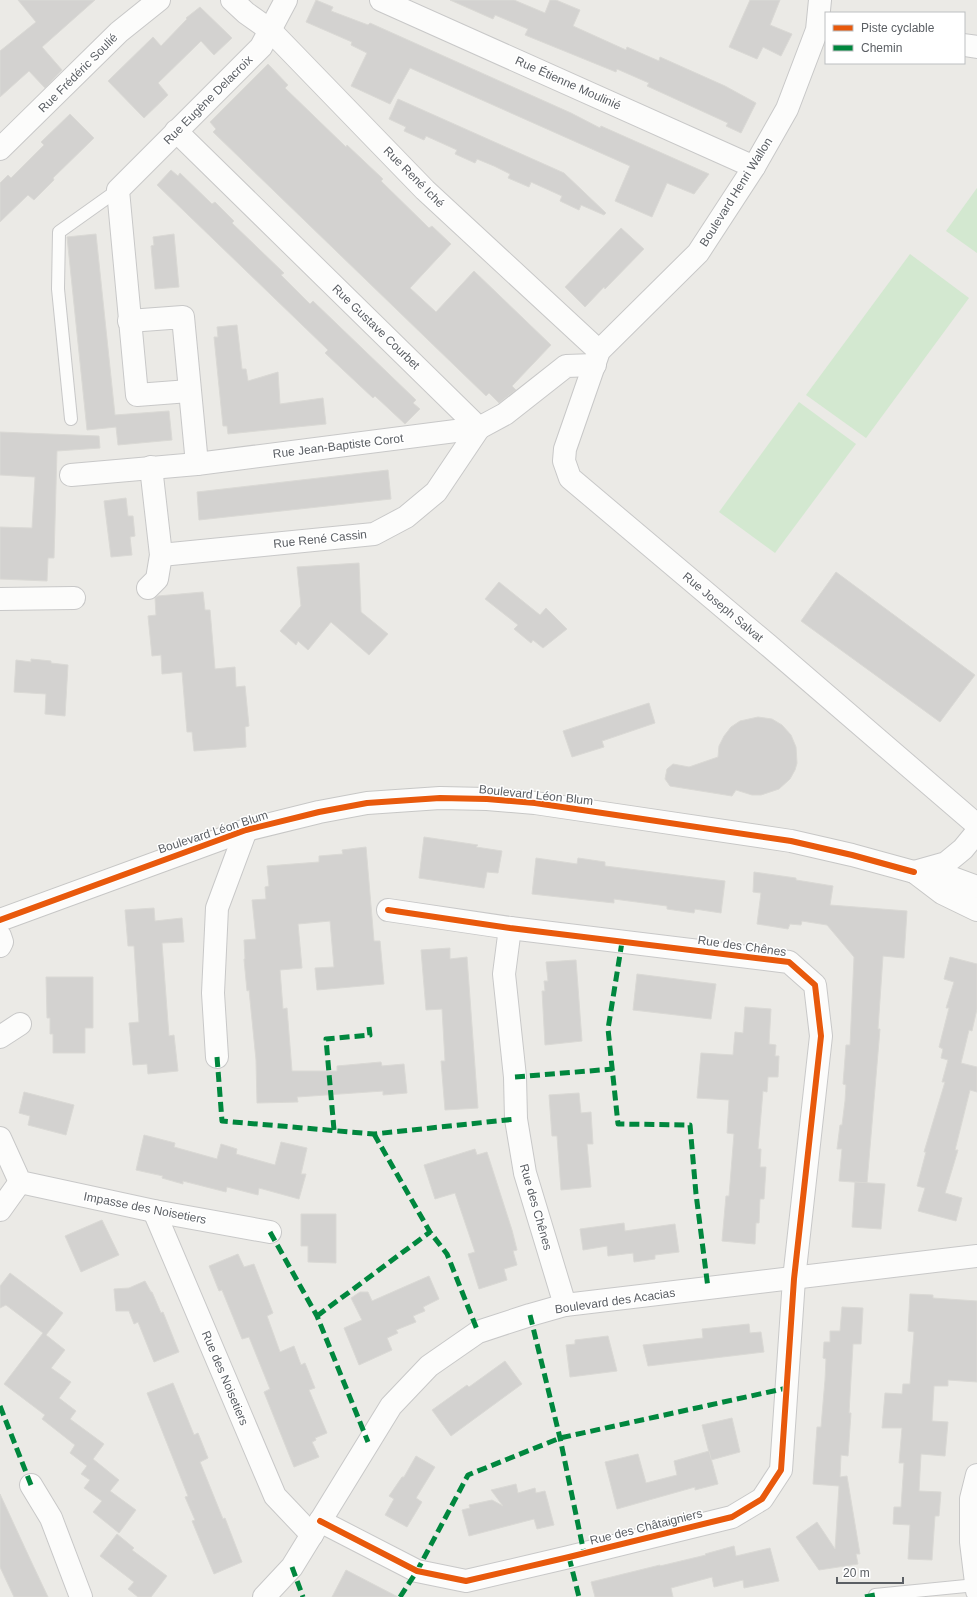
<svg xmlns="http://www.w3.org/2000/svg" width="977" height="1597" font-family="Helvetica,sans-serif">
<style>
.green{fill:#d3e8d0}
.building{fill:#d3d2d0;stroke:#dad9d5}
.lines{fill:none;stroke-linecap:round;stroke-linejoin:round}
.lane-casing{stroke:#c8c8c8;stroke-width:14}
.street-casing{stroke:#c8c8c8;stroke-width:24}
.secondary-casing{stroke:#c7c7c6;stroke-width:24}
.lane{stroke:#fcfcfb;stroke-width:12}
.street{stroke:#fcfcfb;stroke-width:22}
.secondary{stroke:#fcfcfb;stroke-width:22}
.quiet{stroke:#00873e;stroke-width:5;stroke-dasharray:10 5;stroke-linecap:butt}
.cycleway-casing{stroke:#fff;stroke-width:8}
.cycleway{stroke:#e8590c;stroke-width:6}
.labels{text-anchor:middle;stroke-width:3;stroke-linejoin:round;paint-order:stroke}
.street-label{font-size:12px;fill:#5b5f64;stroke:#fff}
</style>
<rect width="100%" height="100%" fill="#ebeae6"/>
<g class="green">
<polygon points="977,188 977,253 946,231"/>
<polygon points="910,254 969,298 866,438 806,395"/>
<polygon points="799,402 856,444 775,553 719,512"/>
</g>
<g class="building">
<polygon points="18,0 95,0 42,47 62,70 45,88 29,71 0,97 0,51 36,22"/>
<polygon points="316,0 333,7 331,11 368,25 370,23 571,113 600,128 601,126 709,174 694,194 667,183 652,217 615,201 630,166 410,68 390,104 351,86 367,53 351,45 352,42 306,22"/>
<polygon points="450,0 514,0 545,13 550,0 556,0 580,10 573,26 626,50 627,47 659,61 660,57 725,86 756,103 741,133 726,126 728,123 647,86 649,83 617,69 616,72 525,35 528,29 495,15 493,19"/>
<polygon points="750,0 780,0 770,25 792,34 781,56 763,47 757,59 729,47"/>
<polygon points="200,7 232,38 214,55 201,41 158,83 168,95 144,118 108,81 153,37 161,46 187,19 186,18"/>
<polygon points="268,64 288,85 285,88 346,147 347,145 383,179 381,181 429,228 432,226 451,244 410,288 436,312 474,271 551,345 512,386 516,390 499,403 489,393 486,396 213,132 216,129 210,122"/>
<polygon points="398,99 564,173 606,213 604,215 581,205 579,210 560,201 562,196 531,182 529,187 508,178 510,174 494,166 477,159 475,163 455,154 457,150 426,136 424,140 404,131 406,127 389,119"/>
<polygon points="70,114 94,138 53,178 54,180 34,200 28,195 0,222 0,183 8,175 11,178 44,145 41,142"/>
<polygon points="171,170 178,176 180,173 212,204 215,202 234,221 232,223 284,273 281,275 310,304 313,301 416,400 413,403 420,409 405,424 375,396 373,398 325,353 328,350 157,185"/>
<polygon points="621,228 644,249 605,289 604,287 585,307 565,287"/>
<polygon points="96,234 115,415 169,411 172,440 118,445 116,427 87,430 67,237"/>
<polygon points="174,234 179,287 155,289 151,246 154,245 153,237"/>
<polygon points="237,325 242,369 246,369 248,381 278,372 280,404 323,398 326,424 228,434 227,426 223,426 214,337 218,337 217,327"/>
<polygon points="0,432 99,436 100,448 57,451 54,558 48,558 47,581 0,579 0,527 32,528 35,477 0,475"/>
<polygon points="388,470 391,499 199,520 197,492"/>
<polygon points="126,498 128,516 133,516 135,536 130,537 132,555 111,557 104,501"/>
<polygon points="359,563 361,612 388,634 369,655 331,622 308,650 298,641 296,645 280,631 301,606 297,567"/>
<polygon points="836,572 975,675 940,722 801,621"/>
<polygon points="499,582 540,615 546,608 567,629 543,648 533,640 531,643 514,629 518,625 485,599"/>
<polygon points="203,592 205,610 210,610 215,669 235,667 236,687 245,686 249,726 245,727 246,747 194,751 192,732 187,732 182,672 162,674 161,655 152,656 148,616 156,615 155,598 158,596"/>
<polygon points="31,659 51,661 51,663 68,665 65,716 45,714 46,694 14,692 16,660 31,662"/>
<polygon points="649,703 655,723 602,741 604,747 572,757 563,731"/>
<polygon points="758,717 772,719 782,725 791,735 796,747 797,763 795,770 790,779 779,789 761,795 752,795 736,790 732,796 670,786 665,779 667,769 673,764 689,767 718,757 719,746 724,736 731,727 740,721"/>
<polygon points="424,837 478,845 476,847 502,851 498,873 487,872 484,888 419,878"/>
<polygon points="366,847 374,941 380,941 384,984 317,990 315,968 334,967 330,921 298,924 302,968 280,970 283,1009 287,1008 292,1071 337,1071 337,1066 381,1062 382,1066 404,1064 407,1093 383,1095 383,1091 297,1097 298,1102 257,1103 256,1060 249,990 247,991 244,959 245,959 244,940 256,939 252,900 266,899 265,887 269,886 267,866 319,862 319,856 343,854 342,850"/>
<polygon points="536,858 577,864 578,858 605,862 605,866 725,881 721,913 695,909 694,913 667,909 667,906 614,899 614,903 532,894"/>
<polygon points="754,872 796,878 796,880 833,886 830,905 907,911 904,958 883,956 878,1029 880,1029 867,1183 839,1181 842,1149 837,1149 840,1125 842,1125 845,1101 846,1085 843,1084 846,1045 850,1045 854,957 827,925 802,921 801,925 790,924 788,929 757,924 761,893 753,892"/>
<polygon points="154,908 155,921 182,918 184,942 162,943 169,1036 174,1035 178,1071 148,1074 147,1064 133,1065 129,1023 139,1022 134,946 128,946 125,910"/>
<polygon points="450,948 450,959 467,957 478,1108 445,1110 441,1061 445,1061 442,1009 426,1010 421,950"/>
<polygon points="950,957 977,964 977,1009 972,1031 969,1030 961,1063 977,1067 977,1092 970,1090 955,1150 958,1150 945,1193 962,1198 956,1221 918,1211 925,1188 917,1186 926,1152 924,1152 945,1082 942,1082 948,1060 941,1058 943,1049 939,1047 949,1008 946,1008 954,982 944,979"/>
<polygon points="576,960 582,1041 545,1045 542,991 545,991 544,981 548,981 546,962"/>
<polygon points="637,974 716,984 711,1019 633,1010"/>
<polygon points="46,977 93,977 93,1028 85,1028 85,1053 53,1053 53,1034 50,1034 50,1018 47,1018"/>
<polygon points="745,1007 771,1009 769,1044 776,1045 775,1056 779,1056 778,1077 768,1077 767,1092 763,1091 758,1149 761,1149 760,1167 766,1167 764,1199 760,1199 759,1223 756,1223 755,1244 722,1241 726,1196 729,1196 734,1134 727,1133 729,1100 697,1098 701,1053 733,1055 735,1032 743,1033"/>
<polygon points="24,1092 74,1105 66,1135 28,1125 30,1116 19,1113"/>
<polygon points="579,1093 581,1113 591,1112 593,1144 587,1144 591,1187 561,1190 557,1136 552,1136 549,1095"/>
<polygon points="144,1135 175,1143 174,1147 217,1159 221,1144 237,1149 236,1154 275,1165 281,1142 307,1148 301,1174 306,1174 299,1199 259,1188 258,1195 227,1187 226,1192 183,1181 183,1184 162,1178 163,1176 136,1170"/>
<polygon points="475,1149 477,1155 487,1152 512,1230 517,1250 513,1251 517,1265 504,1269 507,1280 479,1289 468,1254 475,1252 455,1193 435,1199 424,1165"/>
<polygon points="855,1182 885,1184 881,1229 852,1227"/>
<polygon points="301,1214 336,1214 336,1263 308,1262 308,1246 301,1246"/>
<polygon points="102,1220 119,1255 81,1272 65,1236"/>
<polygon points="624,1223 625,1231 675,1224 679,1252 655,1255 655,1259 634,1262 633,1253 608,1256 607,1246 583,1250 580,1229"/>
<polygon points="238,1254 244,1267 254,1264 273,1313 267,1316 280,1352 294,1346 301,1365 305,1363 315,1388 309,1390 327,1433 315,1438 316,1440 312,1442 319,1457 294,1467 264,1392 270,1389 249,1337 242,1339 222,1290 219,1291 209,1266"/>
<polygon points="10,1273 63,1313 46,1335 65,1350 51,1368 71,1382 59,1398 76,1411 70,1419 104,1444 93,1459 119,1480 110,1491 136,1510 119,1533 93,1512 102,1501 84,1488 90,1480 81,1474 87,1466 70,1453 75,1445 42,1419 45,1415 4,1384 43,1333 6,1305 0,1308 0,1286"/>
<polygon points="429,1276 439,1299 423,1307 425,1311 413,1316 416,1322 396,1330 398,1333 387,1338 392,1350 359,1365 344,1328 362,1320 351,1298 360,1292 368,1292 372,1301"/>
<polygon points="145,1281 151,1292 152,1292 161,1313 163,1312 179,1352 154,1362 138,1322 134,1324 129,1311 116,1311 114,1289 129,1288"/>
<polygon points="910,1294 933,1295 933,1298 977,1301 977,1382 948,1380 948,1386 934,1386 932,1421 948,1422 945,1456 921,1454 919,1491 941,1492 939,1516 935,1516 932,1560 908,1559 910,1525 893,1524 894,1507 901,1507 904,1463 899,1463 902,1428 882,1428 885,1393 902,1394 903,1384 910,1384 914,1332 908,1331"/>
<polygon points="842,1307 863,1308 861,1344 853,1344 849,1413 851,1413 848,1456 841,1455 840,1477 847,1476 860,1554 856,1554 858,1564 819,1570 796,1537 817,1522 835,1549 839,1486 813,1484 817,1427 821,1427 825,1380 826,1359 823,1358 824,1342 830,1342 830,1331 840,1331"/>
<polygon points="749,1324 750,1333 761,1332 764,1352 648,1366 643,1345 703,1338 702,1329"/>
<polygon points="608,1336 617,1371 570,1377 566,1345 575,1344 575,1340"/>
<polygon points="505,1361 522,1384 451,1436 432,1410 467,1385 469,1387"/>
<polygon points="173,1383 194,1435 198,1433 208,1458 200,1462 223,1519 225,1518 242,1562 214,1574 192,1521 195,1520 185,1497 188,1496 147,1393"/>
<polygon points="732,1418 740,1452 711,1460 702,1425"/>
<polygon points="709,1451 718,1484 695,1490 695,1487 617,1509 605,1462 638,1454 646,1483 677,1475 674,1461"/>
<polygon points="416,1456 435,1467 416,1498 422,1502 407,1527 385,1515 394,1499 389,1496 402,1477 404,1477"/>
<polygon points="516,1484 518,1493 535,1488 536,1493 545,1491 554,1525 537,1529 534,1519 469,1536 462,1510 470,1508 469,1505 492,1500 503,1506 491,1490"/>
<polygon points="0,1494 31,1561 48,1597 14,1597 6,1580 0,1567"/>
<polygon points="117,1534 134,1548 132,1550 167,1576 151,1597 138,1597 128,1589 134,1582 100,1556"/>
<polygon points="734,1546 736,1556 770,1548 779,1581 744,1588 743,1580 714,1587 712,1577 671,1588 673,1597 595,1597 591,1582 660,1565 660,1566 706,1555 705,1554"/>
<polygon points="346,1570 398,1597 332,1597"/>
</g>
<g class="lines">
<defs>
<g id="lane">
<polyline points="71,419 58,289 59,232 118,190"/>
<polyline points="875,1595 976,1585"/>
</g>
<g id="street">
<polyline points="232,0 246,13 270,30 425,190 599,351"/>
<polyline points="381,0 754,167"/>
<polyline points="820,0 817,30 787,109 754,167 698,253 599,351 565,449 564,461 570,478 768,645 977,825"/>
<polyline points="964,45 977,47"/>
<polyline points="176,131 479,428 505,414 566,366 595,365"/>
<polyline points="0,149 119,32 159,0"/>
<polyline points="129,321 183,317 197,464"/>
<polyline points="189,391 137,395 118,190 261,47 286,0"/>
<polyline points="71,475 197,464 479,428"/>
<polyline points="161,555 374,534 406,517 436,492 479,428"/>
<polyline points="148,588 157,579 161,555 151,467"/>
<polyline points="0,599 74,598"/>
<polyline points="914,872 946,863 963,849 977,832"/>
<polyline points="510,928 504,974 515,1077 516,1119 525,1173 565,1305"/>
<polyline points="0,936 2,942 0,946"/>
<polyline points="0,1037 20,1024"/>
<polyline points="217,1057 213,993 217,908 246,830"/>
<polyline points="0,1138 20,1182 154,1211 270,1232"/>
<polyline points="0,1210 20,1182"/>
<polyline points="154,1211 275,1496 312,1535"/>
<polyline points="977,1475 971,1499 971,1542 977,1591"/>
<polyline points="31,1485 51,1518 81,1597"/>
<polyline points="320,1521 417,1571 466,1581 569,1557 732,1517 762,1499 781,1470 794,1279 821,1036 815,985 789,962 510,928 388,910"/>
<polyline points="264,1597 292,1567 391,1406 429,1366 478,1332 530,1315 565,1305 977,1256"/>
</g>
<g id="secondary">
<polyline points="917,874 942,893 977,910"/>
<polyline points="0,920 246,830 319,812 367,803 440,798 487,799 535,803 791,841 852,855 914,872 950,877 977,887"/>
</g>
</defs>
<use href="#lane" class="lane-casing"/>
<use href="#street" class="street-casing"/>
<use href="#secondary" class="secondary-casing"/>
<use href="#lane" class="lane"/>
<use href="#street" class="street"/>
<use href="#secondary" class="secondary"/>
<g class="quiet">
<polyline points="622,942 608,1029 618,1124 690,1125 696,1194 708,1288"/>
<polyline points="217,1057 222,1121 374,1134 516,1119"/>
<polyline points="515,1077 613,1069"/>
<polyline points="334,1130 326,1039 370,1035 369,1027"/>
<polyline points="374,1134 430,1232 447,1254 478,1332"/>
<polyline points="270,1232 317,1316 368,1442"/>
<polyline points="530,1315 560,1438 584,1553"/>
<polyline points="317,1316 430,1232"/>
<polyline points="0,1406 31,1485"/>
<polyline points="569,1557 579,1597"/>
<polyline points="292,1567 303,1597"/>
<polyline points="400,1597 417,1571 468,1475 560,1438 787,1388"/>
<polyline points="865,1597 875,1595"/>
</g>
<defs>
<g id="cycleway">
<polyline points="0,920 246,830 319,812 367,803 440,798 487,799 535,803 791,841 852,855 914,872"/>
<polyline points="320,1521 417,1571 466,1581 569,1557 732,1517 762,1499 781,1470 794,1279 821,1036 815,985 789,962 510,928 388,910"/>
</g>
</defs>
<use href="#cycleway" class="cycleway-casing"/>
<use href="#cycleway" class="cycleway"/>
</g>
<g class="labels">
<g class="street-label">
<text transform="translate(78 73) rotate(-45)" y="4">Rue Frédéric Soulié</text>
<text transform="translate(568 83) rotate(24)" y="4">Rue Étienne Moulinié</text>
<text transform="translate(208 100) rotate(-45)" y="4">Rue Eugène Delacroix</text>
<text transform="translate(414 177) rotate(45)" y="4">Rue René Iché</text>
<text transform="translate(736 192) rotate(-58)" y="4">Boulevard Henri Wallon</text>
<text transform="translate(376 327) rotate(44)" y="4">Rue Gustave Courbet</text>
<text transform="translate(338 446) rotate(-7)" y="4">Rue Jean-Baptiste Corot</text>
<text transform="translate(320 539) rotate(-6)" y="4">Rue René Cassin</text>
<text transform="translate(723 607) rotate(40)" y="4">Rue Joseph Salvat</text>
<text transform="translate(536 795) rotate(6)" y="4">Boulevard Léon Blum</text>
<text transform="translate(213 832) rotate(-18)" y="4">Boulevard Léon Blum</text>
<text transform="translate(742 946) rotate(8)" y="4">Rue des Chênes</text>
<text transform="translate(536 1207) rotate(74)" y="4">Rue des Chênes</text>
<text transform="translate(145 1208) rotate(11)" y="4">Impasse des Noisetiers</text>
<text transform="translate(615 1301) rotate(-8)" y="4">Boulevard des Acacias</text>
<text transform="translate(225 1378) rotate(67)" y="4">Rue des Noisetiers</text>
<text transform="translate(646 1527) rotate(-14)" y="4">Rue des Châtaigniers</text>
</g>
</g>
<rect x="825" y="12" width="140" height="52" fill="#ffffff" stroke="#bdbfc1"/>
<rect x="833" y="25" width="20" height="6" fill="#e8590c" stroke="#bdbfc1"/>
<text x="861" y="32" font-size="12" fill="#5b5f64">Piste cyclable</text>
<rect x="833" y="45" width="20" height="6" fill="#00873e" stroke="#bdbfc1"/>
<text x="861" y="52" font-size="12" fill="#5b5f64">Chemin</text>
<path d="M837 1577v6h66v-6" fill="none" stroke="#5b5f64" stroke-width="2"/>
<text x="843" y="1577" font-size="12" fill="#5b5f64" stroke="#ffffff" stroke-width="3" paint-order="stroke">20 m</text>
</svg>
